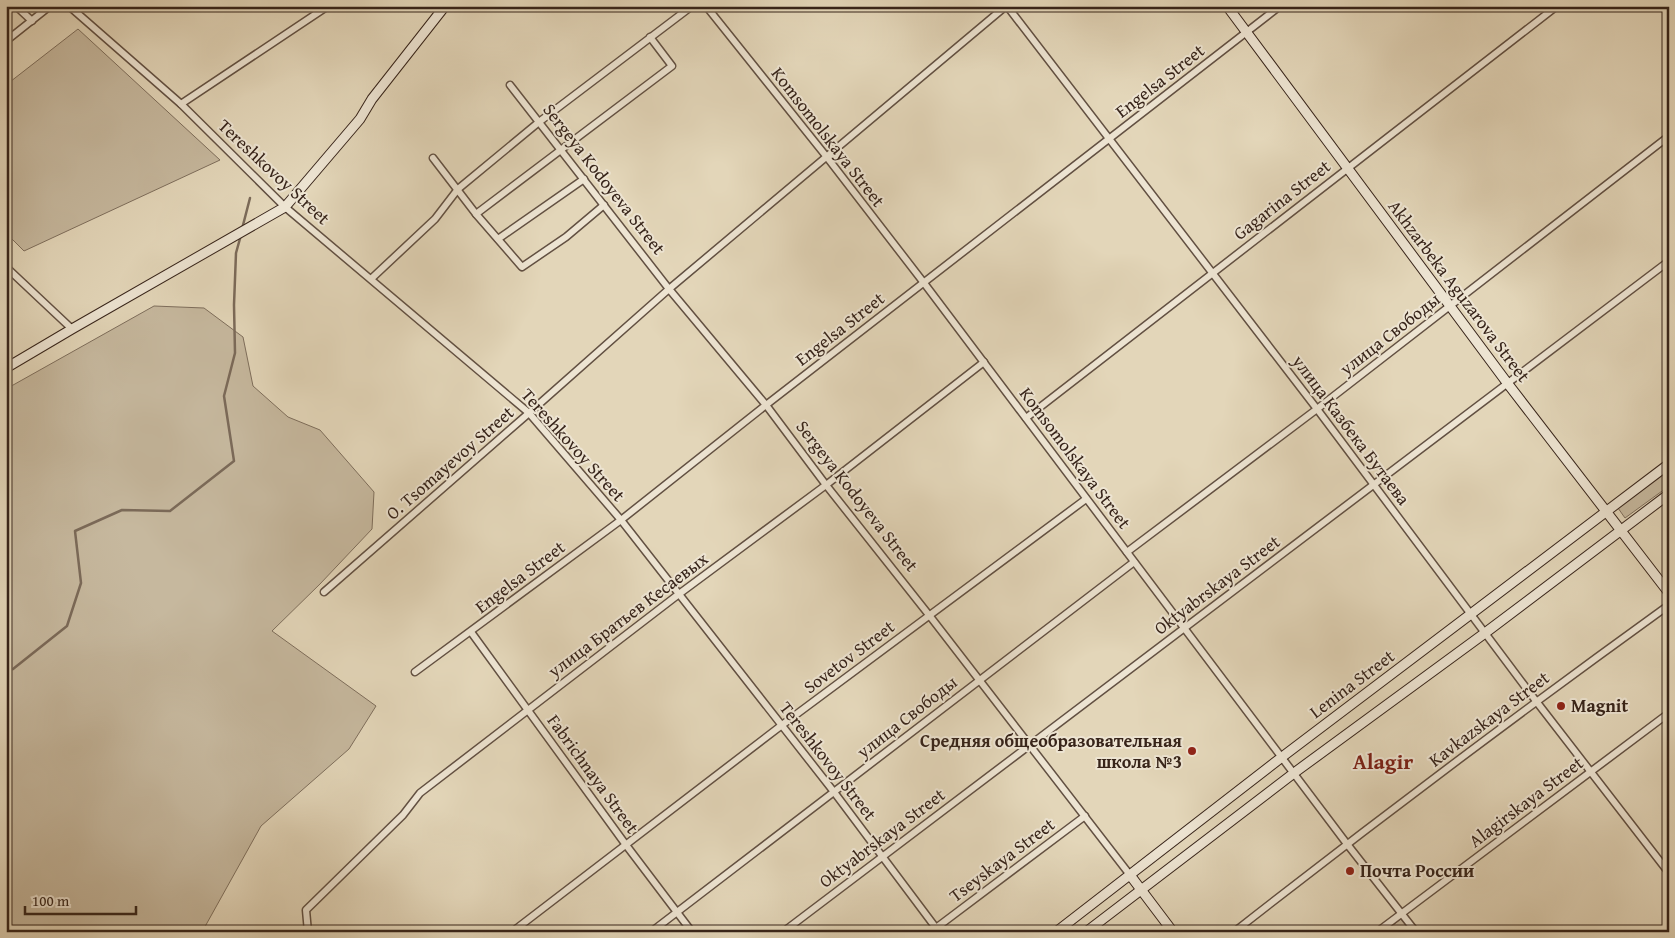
<svg xmlns="http://www.w3.org/2000/svg" width="1675" height="938" font-family="'Gentium Book Plus',serif">
<style>
.green{fill:#c6b89e;stroke:#7e6e5c}
.lines{fill:none;stroke-linecap:round;stroke-linejoin:round}
.stream{stroke:#7b6a59;stroke-width:2.5}
.street-casing{stroke:#625042;stroke-width:9}
.secondary-casing{stroke:#37241a;stroke-width:11}
.street{stroke:#ede4d2;stroke-width:6}
.secondary{stroke:#ede4d2;stroke-width:9}
.poi-dot{fill:#8f2418;stroke:#ede4d2;stroke-width:2}
.labels{text-anchor:middle;stroke-width:4;stroke-linejoin:round;paint-order:stroke}
.street-label{font-size:18px;fill:#37241a;stroke:#ede4d2}
.poi-label{font-size:18px;font-weight:bold;fill:#37241a;stroke:#ede4d2;text-anchor:start}
.district-label{font-size:22px;font-weight:bold;fill:#7a1f14;stroke:#ede4d2}
</style>
<rect width="100%" height="100%" fill="#e3d6b9"/>
<filter id="stains"><feTurbulence type="fractalNoise" baseFrequency=".004" numOctaves="4"/><feColorMatrix values="0 0 0 0 .2 0 0 0 0 .09 0 0 0 0 .02 0 0 0 .5 -.17"/></filter>
<radialGradient id="worn" r=".72"><stop offset=".6" stop-color="#630" stop-opacity="0"/><stop offset="1" stop-color="#630" stop-opacity=".3"/></radialGradient>
<g class="green">
<polygon points="78,29 220,160 24,251 6,233 6,85"/>
<polygon points="154,306 204,308 243,337 253,386 288,417 320,430 374,492 372,529 320,584 272,631 376,706 349,749 261,826 202,932 6,932 6,389"/>
<polygon points="1669,470 1669,486 1625,518 1618,508"/>
<polygon points="1401,919 1411,932 1384,932"/>
</g>
<g class="lines">
<g class="stream">
<polyline points="242,229 250,198"/>
<polyline points="6,671 13,669 67,626 81,583 75,531 122,510 170,511 234,461 224,396 235,353 234,305 236,253 241,235"/>
<polyline points="6,926 9,926 6,931"/>
</g>
<defs>
<g id="street">
<polyline points="16,6 32,21"/>
<polyline points="69,6 181,104 285,207 529,413 621,520 834,792 939,932"/>
<polyline points="706,6 826,156 924,283 1347,844 1416,932"/>
<polyline points="1007,6 1317,409 1536,701 1669,873"/>
<polyline points="6,41 50,6"/>
<polyline points="510,85 669,289 766,405 826,485 929,615 1130,875"/>
<polyline points="181,104 328,6"/>
<polyline points="433,158 476,214 522,267 566,237 604,205"/>
<polyline points="476,214 672,66 650,37"/>
<polyline points="498,239 584,179"/>
<polyline points="6,267 72,329"/>
<polyline points="371,279 435,219 458,189 539,122 692,6"/>
<polyline points="1026,418 1557,6"/>
<polyline points="1127,552 1317,409 1669,136"/>
<polyline points="324,592 529,413 669,289 1006,6"/>
<polyline points="471,632 626,845 692,932"/>
<polyline points="415,672 621,520 766,405 1280,6"/>
<polyline points="936,928 1085,816"/>
<polyline points="308,932 306,910 403,815 420,793 679,594 826,485 984,362"/>
<polyline points="512,932 782,725 1086,499"/>
<polyline points="651,932 1134,562"/>
<polyline points="783,932 1669,261"/>
<path d="M1234 932C1377 820 1522 711 1669 605"/>
<polyline points="1377,932 1669,713"/>
</g>
<g id="secondary">
<polyline points="1227,6 1508,384 1669,593"/>
<polyline points="6,368 72,329 285,207 360,119 372,99 445,6"/>
<polyline points="1130,875 1173,932"/>
<polyline points="1056,932 1282,757 1669,464"/>
<polyline points="1086,932 1294,773 1485,633 1669,494"/>
</g>
</defs>
<use href="#street" class="street-casing"/>
<use href="#secondary" class="secondary-casing"/>
<use href="#street" class="street"/>
<use href="#secondary" class="secondary"/>
</g>
<g class="poi-dot">
<circle cx="1561" cy="706" r="5"/>
<circle cx="1192" cy="751" r="5"/>
<circle cx="1350" cy="871" r="5"/>
</g>
<g class="labels">
<g class="street-label">
<text transform="translate(1160 81) rotate(-38)" y="6">Engelsa Street</text>
<text transform="translate(828 137) rotate(52)" y="6">Komsomolskaya Street</text>
<text transform="translate(274 172) rotate(43)" y="6">Tereshkovoy Street</text>
<text transform="translate(604 179) rotate(52)" y="6">Sergeya Kodoyeva Street</text>
<text transform="translate(1282 200) rotate(-38)" y="6">Gagarina Street</text>
<text transform="translate(1459 291) rotate(53)" y="6">Akhzarbeka Aguzarova Street</text>
<text transform="translate(840 329) rotate(-38)" y="6">Engelsa Street</text>
<text transform="translate(1390 334) rotate(-38)" y="6">улица Свободы</text>
<text transform="translate(1351 430) rotate(53)" y="6">улица Казбека Бутаева</text>
<text transform="translate(573 445) rotate(48)" y="6">Tereshkovoy Street</text>
<text transform="translate(1075 458) rotate(53)" y="6">Komsomolskaya Street</text>
<text transform="translate(450 463) rotate(-41)" y="6">O. Tsomayevoy Street</text>
<text transform="translate(857 496) rotate(52)" y="6">Sergeya Kodoyeva Street</text>
<text transform="translate(520 577) rotate(-37)" y="6">Engelsa Street</text>
<text transform="translate(1217 585) rotate(-37)" y="6">Oktyabrskaya Street</text>
<text transform="translate(628 615) rotate(-37)" y="6">улица Братьев Кесаевых</text>
<text transform="translate(849 657) rotate(-37)" y="6">Sovetov Street</text>
<text transform="translate(1352 684) rotate(-37)" y="6">Lenina Street</text>
<text transform="translate(907 717) rotate(-38)" y="6">улица Свободы</text>
<text transform="translate(1489 719) rotate(-37)" y="6">Kavkazskaya Street</text>
<text transform="translate(828 761) rotate(52)" y="6">Tereshkovoy Street</text>
<text transform="translate(593 774) rotate(54)" y="6">Fabrichnaya Street</text>
<text transform="translate(1526 802) rotate(-37)" y="6">Alagirskaya Street</text>
<text transform="translate(882 838) rotate(-37)" y="6">Oktyabrskaya Street</text>
<text transform="translate(1002 860) rotate(-37)" y="6">Tseyskaya Street</text>
</g>
<g class="poi-label">
<text x="1571" y="712">Magnit</text>
<text x="1182" y="747" text-anchor="end">Средняя общеобразовательная<tspan x="1182" dy="21">школа №3</tspan></text>
<text x="1360" y="877">Почта России</text>
</g>
<g class="district-label">
<text x="1383" y="769">Alagir</text>
</g>
</g>
<rect width="1675" height="938" fill="none" stroke="#e3d6b9" stroke-width="25"/>
<rect x="8" y="8" width="1660" height="923" fill="none" stroke="#37241a" stroke-width="2.5"/>
<rect x="12" y="12" width="1650" height="913" fill="none" stroke="#37241a"/>
<path d="M25 906v8h111v-8" fill="none" stroke="#37241a" stroke-width="2.5"/>
<text x="32" y="906" font-size="15" fill="#37241a" stroke="#ede4d2" stroke-width="4" paint-order="stroke">100 m</text>
<rect width="100%" height="100%" filter="url(#stains)"/>
<rect width="100%" height="100%" fill="url(#worn)"/>
</svg>
